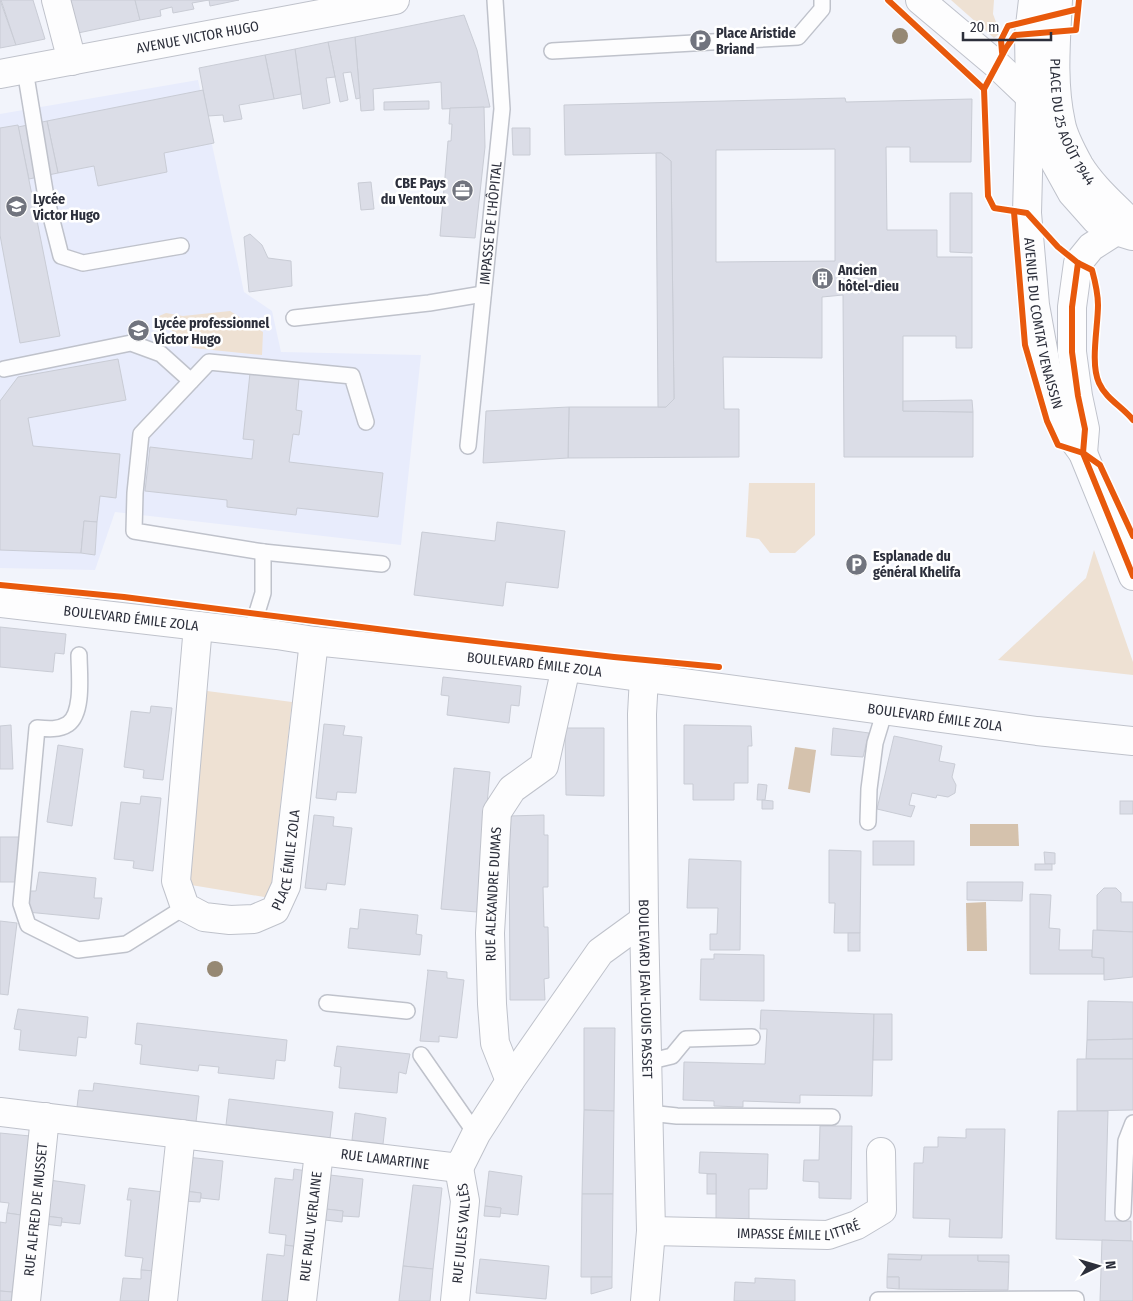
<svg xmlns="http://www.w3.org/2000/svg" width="1133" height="1301" font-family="'Fira Sans Condensed',sans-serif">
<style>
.built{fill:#e8ecfc}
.green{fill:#eee1d3}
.water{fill:#d5c2ad}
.building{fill:#dbdde7;stroke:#c9ccd5;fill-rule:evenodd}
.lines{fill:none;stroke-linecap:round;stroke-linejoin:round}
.service-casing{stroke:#bfc2cb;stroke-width:18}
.minor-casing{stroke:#bfc2cb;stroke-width:30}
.secondary-casing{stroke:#bfc2cb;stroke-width:30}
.service{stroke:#fdfdfe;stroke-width:15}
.minor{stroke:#fdfdfe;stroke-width:28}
.secondary{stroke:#fdfdfe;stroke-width:28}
.cycleway-casing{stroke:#fff;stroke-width:9}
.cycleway{stroke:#e8590c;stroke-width:6}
.tree{fill:#968873}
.labels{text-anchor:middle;stroke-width:5;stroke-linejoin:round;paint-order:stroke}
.poi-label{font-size:14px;font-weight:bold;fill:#2c2f3b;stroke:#fff;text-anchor:start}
.street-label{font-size:14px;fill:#2c2f3b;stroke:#fff}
</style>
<rect width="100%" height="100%" fill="#f2f4fb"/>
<polygon class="built" points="198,80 244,292 272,311 281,352 421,355 401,545 115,512 95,570 0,568 0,114"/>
<g class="green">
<polygon points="951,0 994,0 993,14 1000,33 994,38"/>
<polygon points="230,311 263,332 262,355 193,348 170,329 161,330 159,316 166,313 183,316"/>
<polygon points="749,483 815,483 815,535 795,553 770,553 759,539 746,537"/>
<polygon points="1094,550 1133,662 1133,675 998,660 1086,578"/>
<polygon points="207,691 292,702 270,898 185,884"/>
</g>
<g class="water">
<polygon points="795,747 816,750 810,793 788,789"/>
<polygon points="970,824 1018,824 1019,846 970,846"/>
<polygon points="986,902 987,951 967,951 966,903"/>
</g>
<g class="building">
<polygon points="0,0 16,45 0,48"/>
<polygon points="1,0 33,0 45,39 16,45"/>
<polygon points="69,0 135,0 140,20 78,33"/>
<polygon points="135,0 239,0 210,6 209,0 192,3 194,9 173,13 172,7 160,10 161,16 140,20"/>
<polygon points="464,15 477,50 490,107 442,109 441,82 373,89 374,110 361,111 355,37"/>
<polygon points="355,37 360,98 356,99 351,72 343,73 348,100 340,102 328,42"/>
<polygon points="328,42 335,77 326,78 330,103 303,109 295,49"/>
<polygon points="295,49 301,94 274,99 265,55"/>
<polygon points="265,55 274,99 239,105 242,119 224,122 223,115 208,116 199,68"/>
<polygon points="203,90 214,143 164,153 167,172 98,186 94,166 58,173 47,121"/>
<path d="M845 98 846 102 972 99 971 162H910V147H886L887 230H937V257H972V348H956V336H903V411L973 412V457H844L843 295 822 297V358L723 357 724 409H739V457L568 458 569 407H666L674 399 671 161 661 153 565 155 564 105ZM835 149V261L716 262V150Z"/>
<polygon points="429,101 429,109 384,110 384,102"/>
<polygon points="484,107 485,147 475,238 440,236 448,141 451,141 452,124 449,124 450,108"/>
<polygon points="47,121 58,173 29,179 18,127"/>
<polygon points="18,125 60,336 20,343 0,235 0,128"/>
<polygon points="512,128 530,128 530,155 513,155"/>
<polygon points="656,153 661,153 671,161 674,399 666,407 658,407"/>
<polygon points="371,182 374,209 361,210 358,183"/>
<polygon points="950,193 972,193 972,253 950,252"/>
<polygon points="250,234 262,245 268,258 291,261 292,286 249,292 244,237"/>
<polygon points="118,359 126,400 28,418 33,446 120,454 116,498 100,496 97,522 84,521 81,553 0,550 0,401 18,377"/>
<polygon points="250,373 299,379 296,410 302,411 299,435 293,434 289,462 383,473 378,517 297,508 296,515 227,507 227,500 145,491 150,447 252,459 254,440 243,439"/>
<polygon points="972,400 973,412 903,411 903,401"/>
<polygon points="569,407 568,458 483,463 486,411"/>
<polygon points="84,521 97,522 95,555 81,553"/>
<polygon points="497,522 565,531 558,588 506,582 503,606 414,595 422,532 495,541"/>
<polygon points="0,627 66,634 64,654 55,653 53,672 0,667"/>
<polygon points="443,677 521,686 519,706 511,705 509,723 447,715 449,696 441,695"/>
<polygon points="151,706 172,708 163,780 143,778 144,770 124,767 131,711 150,713"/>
<polygon points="324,724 345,726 343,735 362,737 356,793 337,792 336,800 316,798"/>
<polygon points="11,725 13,769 0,769 0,726"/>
<polygon points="684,725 751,726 752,746 748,746 748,783 734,783 734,800 693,800 693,784 684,784"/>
<polygon points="565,728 604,728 604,796 566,795"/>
<polygon points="833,728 869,733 863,757 831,755"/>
<polygon points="894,736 942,746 939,761 955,764 952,777 956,785 955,793 948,797 937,795 936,798 912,793 909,805 915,806 911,817 877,809"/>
<polygon points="58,745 83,749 72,826 47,822"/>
<polygon points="454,768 490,772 477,912 441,909"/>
<polygon points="758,784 767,785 765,800 757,800"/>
<polygon points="141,796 161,798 153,871 133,868 134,861 114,859 121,802 140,804"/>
<polygon points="762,800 773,801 773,809 762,809"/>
<rect x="1120" y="801" width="13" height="13"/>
<polygon points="314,815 334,817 333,826 352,828 345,885 327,883 326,890 305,888"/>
<polygon points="544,815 544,835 548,835 548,887 543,887 544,927 548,927 549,978 544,979 545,1000 510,1000 509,816"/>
<polygon points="0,837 19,837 20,882 0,882"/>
<rect x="873" y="841" width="41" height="24"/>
<polygon points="829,850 861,851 860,933 834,933 835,903 829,903"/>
<polygon points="1044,852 1055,853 1055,864 1045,864"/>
<polygon points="689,859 741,861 740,950 710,950 710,934 717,934 718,908 687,908"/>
<rect x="1035" y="864" width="17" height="6"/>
<polygon points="39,872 96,878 94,898 102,898 99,919 27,912 29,891 36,891"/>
<polygon points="967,882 1023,882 1022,901 967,900"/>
<polygon points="1104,888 1116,888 1121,893 1121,902 1133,902 1133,932 1097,930 1097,895"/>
<polygon points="1030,894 1051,895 1049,928 1060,929 1059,950 1092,950 1092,957 1104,958 1104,974 1030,974"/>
<polygon points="360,909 418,915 416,934 422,935 420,955 348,948 350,928 358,929"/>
<polygon points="0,921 17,923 8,995 0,994"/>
<polygon points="1093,930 1133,932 1133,977 1104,980 1104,958 1092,957"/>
<rect x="848" y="933" width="12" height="18"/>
<polygon points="714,954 764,955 764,1001 700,1000 701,959 714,959"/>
<polygon points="427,970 447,972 447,978 464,980 457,1038 439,1036 439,1042 420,1041 428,971"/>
<polygon points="1088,1001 1133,1002 1133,1039 1087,1040"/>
<polygon points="18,1009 88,1017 86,1038 78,1037 76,1056 19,1050 21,1030 14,1029"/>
<polygon points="761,1010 874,1014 872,1096 800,1095 800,1103 743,1101 743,1107 714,1106 714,1101 683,1100 684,1062 765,1064 767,1029 760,1029"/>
<polygon points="874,1014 892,1014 892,1060 873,1060"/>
<polygon points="137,1023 287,1040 285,1061 276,1060 274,1079 218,1073 219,1067 199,1065 198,1071 140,1064 142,1045 135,1044"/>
<polygon points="584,1028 615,1028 614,1111 584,1110"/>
<polygon points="1133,1039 1133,1059 1086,1059 1087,1040"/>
<polygon points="337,1046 410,1054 406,1074 399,1072 397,1093 339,1088 341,1067 334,1066"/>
<polygon points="1077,1059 1133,1059 1133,1110 1077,1111"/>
<polygon points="94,1083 199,1096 196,1122 77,1107 79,1090 93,1091"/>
<polygon points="229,1099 333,1112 330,1138 226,1125"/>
<polygon points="584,1110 614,1111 613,1194 582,1194"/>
<polygon points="1058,1111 1108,1111 1105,1221 1131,1221 1131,1241 1056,1239"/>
<polygon points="355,1113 386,1118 383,1144 352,1140"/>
<polygon points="820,1126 852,1126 851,1199 819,1198 819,1182 803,1181 804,1160 819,1160"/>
<polygon points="966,1129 1005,1129 1002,1238 949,1237 950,1219 913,1218 914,1163 923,1163 924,1147 938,1147 938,1137 966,1138"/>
<polygon points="0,1133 30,1136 21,1215 7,1213 9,1203 0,1202"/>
<polygon points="700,1152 768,1154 767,1189 749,1189 749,1226 716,1226 716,1174 699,1173"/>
<polygon points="187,1157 223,1161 219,1200 201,1198 201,1193 184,1191"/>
<polygon points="294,1169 307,1171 299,1247 285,1245 286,1235 269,1233 275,1178 293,1180"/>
<polygon points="489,1171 522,1176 518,1215 500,1213 501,1208 485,1206"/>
<rect x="707" y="1174" width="9" height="20"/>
<polygon points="330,1175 363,1179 359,1217 342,1216 343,1211 326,1209"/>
<polygon points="49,1180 85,1185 80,1224 61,1222 62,1218 45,1216"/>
<polygon points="413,1185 442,1188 433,1269 403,1266"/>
<polygon points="129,1188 164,1192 155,1271 141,1270 143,1258 125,1256 131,1200 127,1200"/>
<polygon points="184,1191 201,1193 200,1202 183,1201"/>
<polygon points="582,1194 613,1194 612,1277 581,1277"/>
<polygon points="485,1206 501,1208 500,1217 484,1216"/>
<polygon points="326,1209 343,1211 342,1222 325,1220"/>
<polygon points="7,1213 21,1215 12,1292 0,1291 0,1222 6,1223"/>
<polygon points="45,1216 62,1218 61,1226 44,1224"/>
<polygon points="1102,1240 1133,1241 1133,1301 1100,1301"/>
<polygon points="285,1245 299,1247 292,1301 262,1301 267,1254 284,1256"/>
<polygon points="888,1254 922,1255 921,1260 888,1259"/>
<polygon points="922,1255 978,1255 978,1261 1009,1262 1008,1290 899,1289 899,1277 887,1277 888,1259 921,1260"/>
<polygon points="978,1255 1009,1255 1009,1262 978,1261"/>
<polygon points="480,1259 549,1266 546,1299 476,1293"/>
<polygon points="403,1266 433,1269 430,1301 399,1301"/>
<polygon points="141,1270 155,1271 152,1301 120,1301 123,1278 141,1279"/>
<polygon points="591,1277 612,1277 612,1288 591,1294"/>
<polygon points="887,1277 899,1277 899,1289 887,1288"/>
<polygon points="755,1278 795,1280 795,1301 734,1301 735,1282 755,1283"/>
<polygon points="0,1291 12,1292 11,1301 0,1301"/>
</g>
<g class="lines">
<defs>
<g id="service">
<polyline points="552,51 798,37 822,9 822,0"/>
<polyline points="25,70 46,197 61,256 83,263 181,246"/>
<polyline points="294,318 429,303 483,294"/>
<polyline points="4,369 131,343 161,354 191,381"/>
<path id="s1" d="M468 446 502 109 495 0"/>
<polyline points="263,552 382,564"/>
<polyline points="251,632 263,593 263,552 134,531 135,493 141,434 209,362 352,376 366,422"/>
<path d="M79 655C79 672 84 713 68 724 59 730 48 729 37 728L21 904 28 925 78 950 126 944 185 907"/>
<polyline points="868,822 869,789 875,743 885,710"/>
<polyline points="327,1003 407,1011"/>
<polyline points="421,1055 476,1134"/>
<polyline points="647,1062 672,1056 686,1039 752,1037"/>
<polyline points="649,1113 677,1116 832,1117"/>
<polyline points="1123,1213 1126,1141 1133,1123"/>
<polyline points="878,1300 1076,1299 1076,1301"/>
</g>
<g id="minor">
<polyline points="56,0 72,61"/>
<path id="s2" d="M0 603 277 635 314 641 566 667 1037 731 1133 741"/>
<path id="s3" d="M198 626 176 881 185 907 204 917 230 920 254 919 275 910 286 886 314 641"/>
<path id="s4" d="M644 677 642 714 644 920 651 1231 645 1301"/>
<path id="s5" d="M510 1081 495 1043 492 1004 490 933 497 812 512 789 544 766 566 667"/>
<path id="s6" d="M0 1112 459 1168 476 1134 510 1081 600 952 644 920"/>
<path id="s7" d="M651 1231 828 1235 857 1225 882 1210 881 1152"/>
<path id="s8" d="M26 1301 45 1117"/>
<polyline points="163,1301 181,1134"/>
<path id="s9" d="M302 1301 319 1152"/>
<path id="s10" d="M455 1301 465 1201 459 1168"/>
</g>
<g id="secondary">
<polyline points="920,0 996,64 1037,103"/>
<path id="s11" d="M1033 0 1029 34 1030 97 1027 213 1035 305 1046 366 1064 427 1083 453 1133 576"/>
<path id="s12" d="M1058 0C1056 40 1052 83 1061 123 1063 135 1073 154 1079 165 1093 188 1115 206 1133 225"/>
<path id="s13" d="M0 74 395 0"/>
<polyline points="1036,115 1046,146 1072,193 1096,220 1116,231 1132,236"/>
<polyline points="1083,453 1085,429 1078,396 1072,352 1072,307 1078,263 1091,247 1116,231"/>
</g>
</defs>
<use href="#service" class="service-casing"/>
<use href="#minor" class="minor-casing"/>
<use href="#secondary" class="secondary-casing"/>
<use href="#service" class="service"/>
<use href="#minor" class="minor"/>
<use href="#secondary" class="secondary"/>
<defs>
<g id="cycleway">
<polyline points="888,0 984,89"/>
<path d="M1079 0 1076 30 1015 35 1006 48 984 89 988 196 994 208 1027 213 1058 247 1078 263 1092 270C1095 281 1098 294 1098 305 1098 327 1090 363 1099 383 1106 399 1123 407 1133 420"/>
<polyline points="1002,52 1001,40 1008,26 1078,9"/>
<polyline points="1014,212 1025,345 1047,421 1058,445 1083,453 1100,465 1133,536"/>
<polyline points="1078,263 1072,307 1072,352 1078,396 1085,429 1083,453 1133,576"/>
<polyline points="0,585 124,597 433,636 614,657 719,667"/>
</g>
</defs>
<use href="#cycleway" class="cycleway-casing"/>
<use href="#cycleway" class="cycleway"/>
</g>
<g class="tree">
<circle cx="900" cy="36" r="8"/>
<circle cx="215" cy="969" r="8"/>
</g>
<defs>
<symbol id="parking-disc" viewBox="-11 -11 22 22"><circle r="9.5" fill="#71747e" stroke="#fff"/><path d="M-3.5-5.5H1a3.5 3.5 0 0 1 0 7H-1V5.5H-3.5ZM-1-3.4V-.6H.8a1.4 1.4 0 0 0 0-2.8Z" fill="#fff"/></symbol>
<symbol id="office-disc" viewBox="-11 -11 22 22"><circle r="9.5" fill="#71747e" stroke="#fff"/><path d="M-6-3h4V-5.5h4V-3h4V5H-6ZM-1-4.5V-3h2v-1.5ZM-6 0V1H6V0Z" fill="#fff"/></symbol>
<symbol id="school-disc" viewBox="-11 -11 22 22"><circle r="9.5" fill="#71747e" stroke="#fff"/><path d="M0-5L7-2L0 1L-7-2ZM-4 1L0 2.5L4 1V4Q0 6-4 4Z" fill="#fff"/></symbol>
<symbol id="building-disc" viewBox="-11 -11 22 22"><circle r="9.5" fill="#71747e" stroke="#fff"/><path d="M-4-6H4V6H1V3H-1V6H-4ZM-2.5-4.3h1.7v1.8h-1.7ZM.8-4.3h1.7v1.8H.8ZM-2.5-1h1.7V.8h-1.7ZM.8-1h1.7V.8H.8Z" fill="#fff"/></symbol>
</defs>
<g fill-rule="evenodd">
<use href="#parking-disc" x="688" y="28" width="25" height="25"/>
<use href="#office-disc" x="450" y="178" width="25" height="25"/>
<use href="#school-disc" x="4" y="194" width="25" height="25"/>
<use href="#building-disc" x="810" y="266" width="25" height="25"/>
<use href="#school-disc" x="126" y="318" width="25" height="25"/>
<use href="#parking-disc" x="844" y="552" width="25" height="25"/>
</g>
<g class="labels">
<g class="poi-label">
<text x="716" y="38">Place Aristide<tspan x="716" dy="16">Briand</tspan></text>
<text x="446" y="188" text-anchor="end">CBE Pays<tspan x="446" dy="16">du Ventoux</tspan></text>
<text x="33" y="204">Lycée<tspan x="33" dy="16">Victor Hugo</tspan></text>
<text x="838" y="275">Ancien<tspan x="838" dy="16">hôtel-dieu</tspan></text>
<text x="154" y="328">Lycée professionnel<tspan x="154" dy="16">Victor Hugo</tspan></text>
<text x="873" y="561">Esplanade du<tspan x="873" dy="16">général Khelifa</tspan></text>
</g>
<g class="street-label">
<text dy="5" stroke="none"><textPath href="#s13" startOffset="201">AVENUE VICTOR HUGO</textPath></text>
<text dy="5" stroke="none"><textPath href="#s12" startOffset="125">PLACE DU 25 AOÛT 1944</textPath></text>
<text dy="5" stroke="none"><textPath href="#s1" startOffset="224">IMPASSE DE L'HÔPITAL</textPath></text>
<text dy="5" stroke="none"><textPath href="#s11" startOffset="325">AVENUE DU COMTAT VENAISSIN</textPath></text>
<text dy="5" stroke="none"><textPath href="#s2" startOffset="132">BOULEVARD ÉMILE ZOLA</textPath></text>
<text dy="5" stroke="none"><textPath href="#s2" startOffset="538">BOULEVARD ÉMILE ZOLA</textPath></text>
<text dy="5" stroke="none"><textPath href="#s2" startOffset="942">BOULEVARD ÉMILE ZOLA</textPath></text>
<text dy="5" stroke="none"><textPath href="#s3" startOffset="430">PLACE ÉMILE ZOLA</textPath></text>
<text dy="5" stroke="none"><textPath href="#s5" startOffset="190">RUE ALEXANDRE DUMAS</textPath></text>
<text dy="5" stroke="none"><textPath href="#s4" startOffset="312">BOULEVARD JEAN-LOUIS PASSET</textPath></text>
<text dy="5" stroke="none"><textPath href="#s6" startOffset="388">RUE LAMARTINE</textPath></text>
<text dy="5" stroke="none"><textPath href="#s8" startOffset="92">RUE ALFRED DE MUSSET</textPath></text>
<text dy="5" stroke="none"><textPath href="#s9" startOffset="75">RUE PAUL VERLAINE</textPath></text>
<text dy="5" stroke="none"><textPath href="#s7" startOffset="148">IMPASSE ÉMILE LITTRÉ</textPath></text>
<text dy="5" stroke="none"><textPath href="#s10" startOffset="68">RUE JULES VALLÈS</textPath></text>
</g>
</g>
<g transform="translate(1098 1266) rotate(85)" stroke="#ffffff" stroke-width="4" paint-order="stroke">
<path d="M0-4L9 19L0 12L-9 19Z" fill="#2c2f3b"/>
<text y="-8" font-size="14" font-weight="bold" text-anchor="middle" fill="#2c2f3b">N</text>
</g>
<path d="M963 32v8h88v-8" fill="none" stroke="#2c2f3b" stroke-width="2.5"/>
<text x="970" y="32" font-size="15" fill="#2c2f3b" stroke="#ffffff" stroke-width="4" paint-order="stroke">20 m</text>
</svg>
